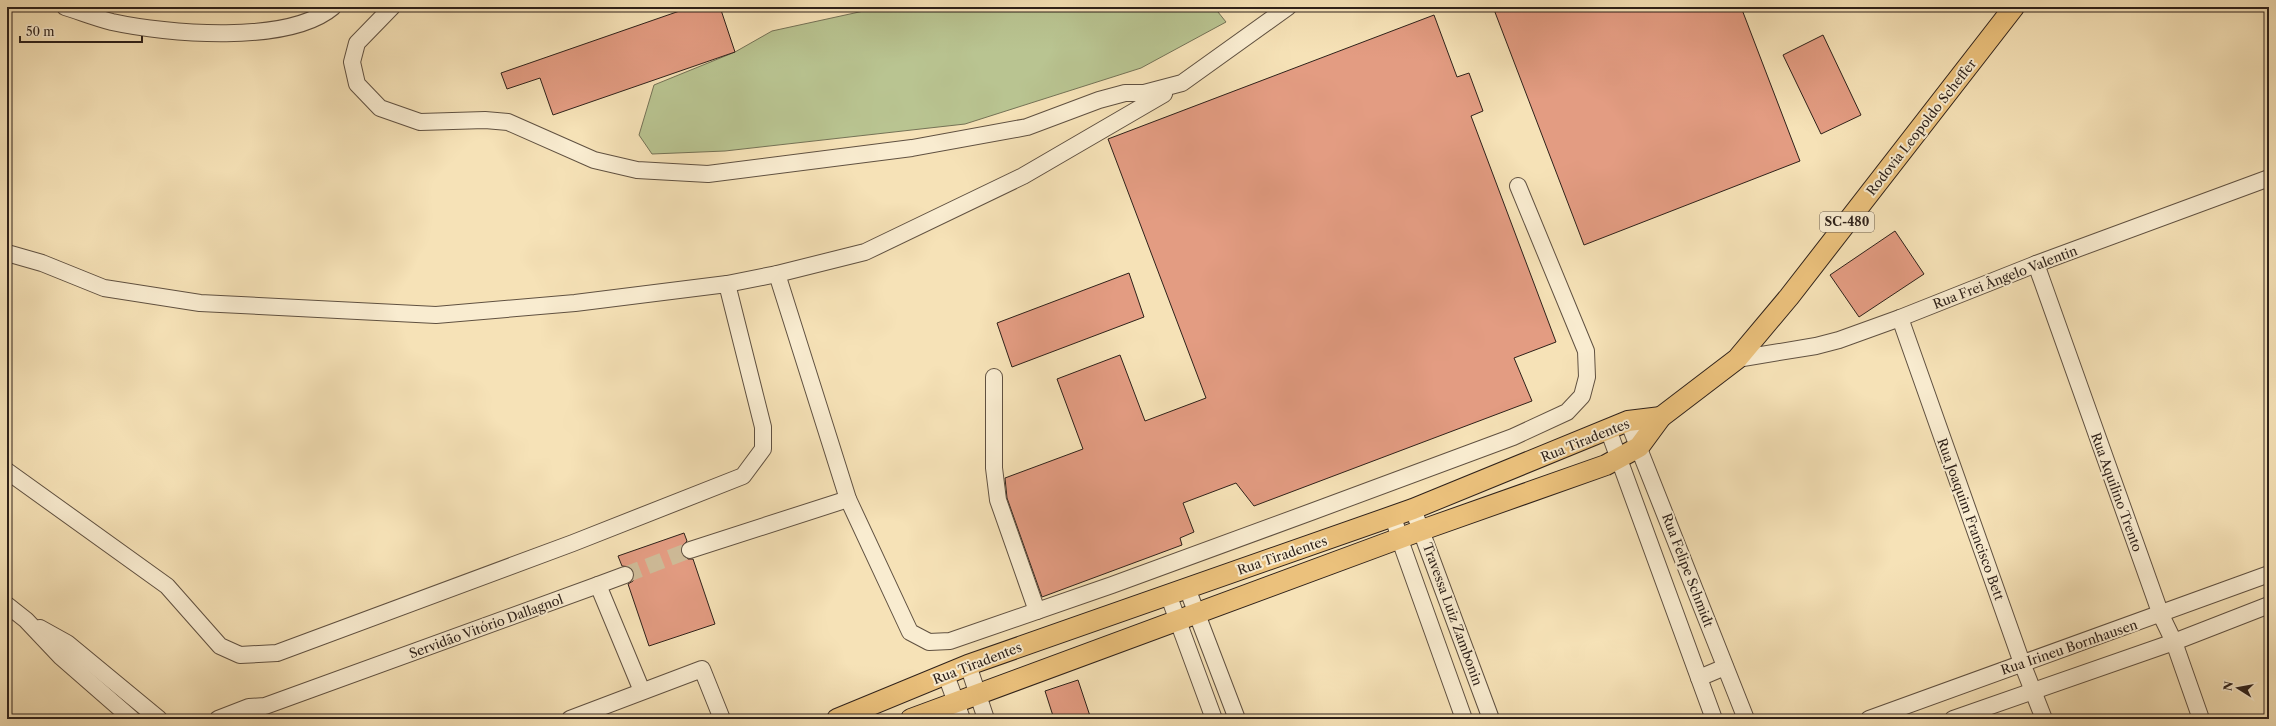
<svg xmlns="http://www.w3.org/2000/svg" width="2276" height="726" font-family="'Libre Caslon Text',serif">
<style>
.green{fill:#b9c491;stroke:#747256}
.building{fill:#e39c82;stroke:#2e211a}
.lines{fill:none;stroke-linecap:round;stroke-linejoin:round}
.minor-tunnel{stroke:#cebb98;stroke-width:16;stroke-dasharray:16 8;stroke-linecap:butt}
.minor-casing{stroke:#605141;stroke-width:18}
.major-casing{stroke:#2e211a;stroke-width:22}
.minor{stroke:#f9ecd0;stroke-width:16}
.major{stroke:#ebc17c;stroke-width:20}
.labels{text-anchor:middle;stroke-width:4;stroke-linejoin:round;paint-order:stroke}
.shield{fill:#f9ecd0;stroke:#6b5e51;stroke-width:1}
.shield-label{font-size:12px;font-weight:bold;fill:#2e211a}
.street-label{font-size:13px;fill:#2e211a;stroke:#f9ecd0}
</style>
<rect width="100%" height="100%" fill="#f6e2b7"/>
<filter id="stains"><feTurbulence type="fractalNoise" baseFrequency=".005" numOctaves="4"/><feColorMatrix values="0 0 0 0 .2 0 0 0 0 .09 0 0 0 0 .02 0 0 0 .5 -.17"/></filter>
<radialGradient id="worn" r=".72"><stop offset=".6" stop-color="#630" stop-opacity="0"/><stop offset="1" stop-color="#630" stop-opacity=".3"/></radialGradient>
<polygon class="green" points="882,7 1214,7 1226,22 1141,68 965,124 725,151 652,154 639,135 654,85 735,52 772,31"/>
<g class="building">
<polygon points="691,7 720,7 735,52 553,115 540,78 507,89 501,73"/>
<polygon points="1493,7 1741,7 1800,161 1584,245"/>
<polygon points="1434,15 1457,77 1469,73 1483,111 1471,116 1556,342 1514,358 1532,401 1254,506 1236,483 1183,503 1194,532 1180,538 1182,545 1042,597 1007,498 1005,478 1083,449 1057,379 1120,355 1145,421 1206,398 1108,139"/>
<polygon points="1823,35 1861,115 1821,134 1783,55"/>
<polygon points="1895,231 1924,274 1859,317 1830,275"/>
<polygon points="1129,273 1144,317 1012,367 997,323"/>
<polygon points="684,533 687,541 681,548 681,553 688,559 693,559 715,624 649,646 628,584 633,581 634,572 631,567 622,566 618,556"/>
<polygon points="1078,680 1091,719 1054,719 1045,691"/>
</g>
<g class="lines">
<polyline class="minor-tunnel" points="625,575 690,550"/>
<defs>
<g id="minor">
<path d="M65 7C81 12 96 18 112 22 167 34 288 45 333 7"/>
<polyline points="392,7 357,43 352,62 357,84 380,108 420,122 485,120 508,122 594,160 637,170 708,174 912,148 1027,127 1099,100 1125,93 1144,93 1182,83 1288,7"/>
<polyline points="7,253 42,263 104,288 200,303 436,315 575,303 727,284 763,427 763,449 743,476 573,543 277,653 240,655 220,646 167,586 7,471"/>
<polyline points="2036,264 2161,615 2174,642 2201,719"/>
<polyline points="777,274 848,499 910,632 929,642 950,641 1112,585 1311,512 1513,437 1567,412 1582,396 1587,377 1586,351 1518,186"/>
<polyline points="727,284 777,274 865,252 1023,176 1164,94"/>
<polyline points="1900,318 2022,663 2044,719"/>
<polyline points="1737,359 1816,346 1839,340 1900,318 2036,264 2269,178"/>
<polyline points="994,377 994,468 998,500 1037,611"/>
<polyline points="1628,421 1746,719"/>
<polyline points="1608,429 1714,719"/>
<polyline points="1413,509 1491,719"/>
<polyline points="1393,516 1400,540 1464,719"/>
<polyline points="690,550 848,499"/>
<polyline points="598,585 625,575"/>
<polyline points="1187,588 1237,719"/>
<polyline points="1168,594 1214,719"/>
<polyline points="7,605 26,620 61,657 132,719"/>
<polyline points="40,628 67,643 159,719"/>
<polyline points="968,665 986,719"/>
<polyline points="946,675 962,719"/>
<polyline points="1699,678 1725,667"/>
<polyline points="218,719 249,707 265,706 598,585 642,691"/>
<polyline points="570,719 702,669 722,719"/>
<polyline points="1869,719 2269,574"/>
<polyline points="1953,719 2174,642 2269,605"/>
</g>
<g id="major">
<polyline points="837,719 968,665 1413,509 1628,421 1661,417"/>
<polyline points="911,719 1422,530 1606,465 1639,447 1661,417 1737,359 1789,297 2014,7"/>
</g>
</defs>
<use href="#minor" class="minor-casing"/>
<use href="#major" class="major-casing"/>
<use href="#minor" class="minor"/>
<use href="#major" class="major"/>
</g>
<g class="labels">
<rect class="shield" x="1820" y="212" width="54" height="20" rx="3"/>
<g class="shield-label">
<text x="1847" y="226">SC-480</text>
</g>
<g class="street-label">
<text transform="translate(1921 127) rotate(-52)" y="5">Rodovia Leopoldo Scheffer</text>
<text transform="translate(2005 277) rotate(-21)" y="5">Rua Frei Ângelo Valentin</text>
<text transform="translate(1585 440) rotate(-22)" y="5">Rua Tiradentes</text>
<text transform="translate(2117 492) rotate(70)" y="5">Rua Aquilino Trento</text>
<text transform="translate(1971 519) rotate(70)" y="5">Rua Joaquim Francisco Bett</text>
<text transform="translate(1282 555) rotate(-19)" y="5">Rua Tiradentes</text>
<text transform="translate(1688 570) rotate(69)" y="5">Rua Felipe Schmidt</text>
<text transform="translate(1453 614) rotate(70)" y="5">Travessa Luiz Zambonin</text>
<text transform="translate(486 626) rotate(-20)" y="5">Servidão Vitório Dallagnol</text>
<text transform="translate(2069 647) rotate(-19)" y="5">Rua Irineu Bornhausen</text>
<text transform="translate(977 663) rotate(-21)" y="5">Rua Tiradentes</text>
</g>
</g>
<rect width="2276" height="726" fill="none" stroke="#f6e2b7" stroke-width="24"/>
<rect x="8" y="8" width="2260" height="710" fill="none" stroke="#2e211a" stroke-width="2"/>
<rect x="12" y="12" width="2252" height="702" fill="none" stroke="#2e211a"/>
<g transform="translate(2238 688) rotate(281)" stroke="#f9ecd0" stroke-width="3" paint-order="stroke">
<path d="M0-3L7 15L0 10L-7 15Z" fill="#2e211a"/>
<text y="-6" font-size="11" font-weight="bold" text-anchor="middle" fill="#2e211a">N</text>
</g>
<path d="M20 36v6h122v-6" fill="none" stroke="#2e211a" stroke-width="2"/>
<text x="26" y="36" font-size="12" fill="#2e211a" stroke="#f9ecd0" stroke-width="3" paint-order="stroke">50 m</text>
<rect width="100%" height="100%" filter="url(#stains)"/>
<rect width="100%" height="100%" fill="url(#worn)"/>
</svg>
